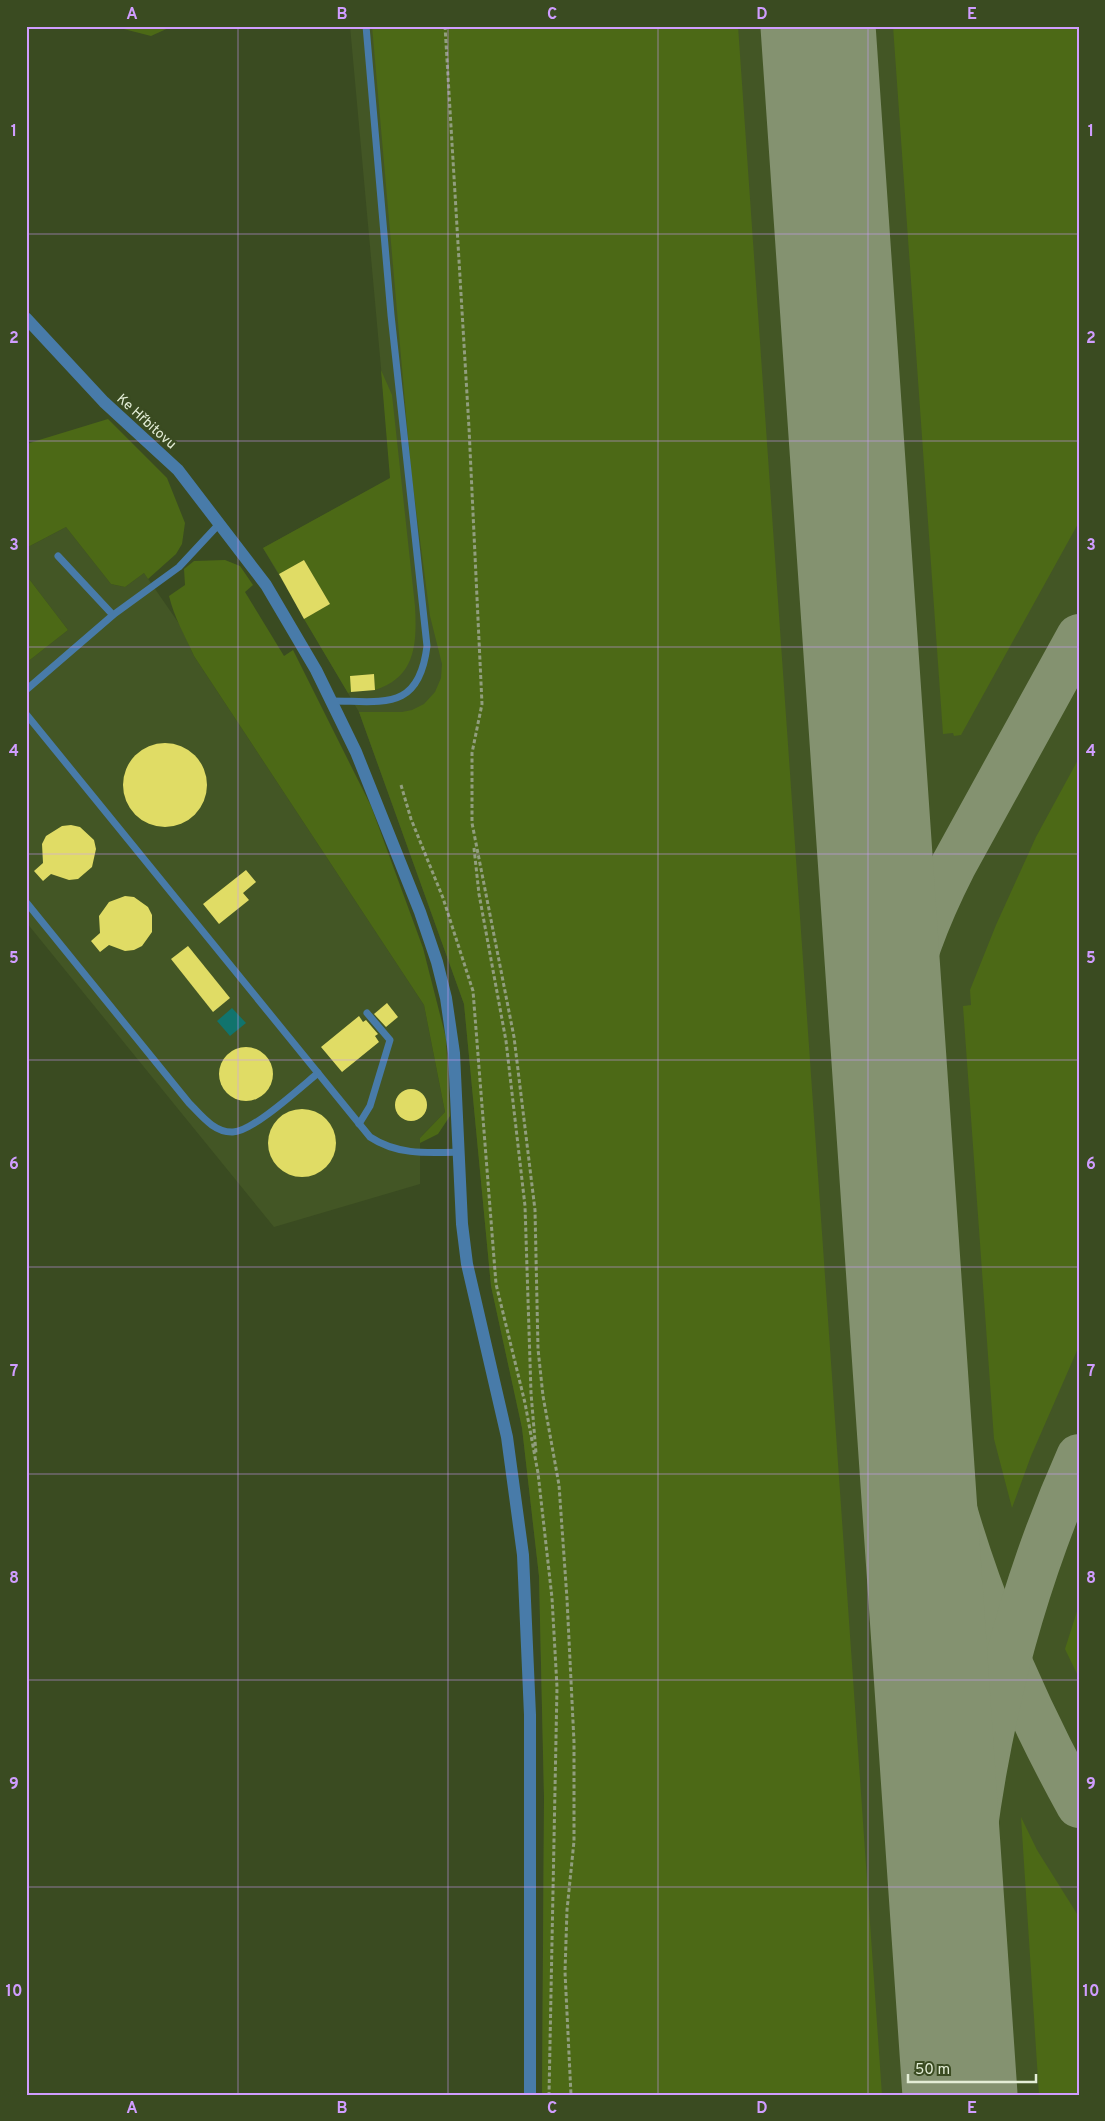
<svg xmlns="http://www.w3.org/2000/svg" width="1105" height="2121" font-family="Overpass,sans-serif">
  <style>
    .built { fill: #435625 }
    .green { fill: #4c6916 }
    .water { fill: #11746d }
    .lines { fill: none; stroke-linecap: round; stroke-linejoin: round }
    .taxiway { stroke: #849270; stroke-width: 46 }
    .runway { stroke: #849270; stroke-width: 115 }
    .building { fill: #e0dc65 }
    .path { stroke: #919e7e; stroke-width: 3; stroke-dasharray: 4 2.5; stroke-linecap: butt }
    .lane { stroke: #487ba9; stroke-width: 7 }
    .street { stroke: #487ba9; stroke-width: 12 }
    .grid { fill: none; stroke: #d09dff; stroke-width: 1; stroke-opacity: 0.55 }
    .labels { text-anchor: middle; stroke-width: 5; stroke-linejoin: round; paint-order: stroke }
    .street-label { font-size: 14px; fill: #e4eed7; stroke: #3a4b21 }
    .neatline { fill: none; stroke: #d09dff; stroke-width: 2 }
    .grid-label { font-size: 16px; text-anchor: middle; font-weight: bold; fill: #d09dff }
  </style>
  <rect width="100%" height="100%" fill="#3a4b21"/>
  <!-- built -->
  <g class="built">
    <polygon points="350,26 1079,26 1079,2095 542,2095 544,1797 539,1576 522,1428 491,1286 464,1004 359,712 263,548 391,478"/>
    <polygon points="66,527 111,584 125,587 144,573 180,625 194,656 424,1005 445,1112 420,1138 420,1184 274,1227 26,922 26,663 68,630 26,575 26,548"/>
  </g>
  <!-- green -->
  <g class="green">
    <polygon points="112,26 173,26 151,36"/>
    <polygon points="372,26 738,26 882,2095 542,2095 544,1797 539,1576 522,1428 491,1286 464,1004 359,712 402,712 412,710 424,704 435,692 441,678 442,664 430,616 411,471"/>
    <polygon points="893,26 1079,26 1079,522 961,735 954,736 953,733 943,734"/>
    <path d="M381,370L392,395L415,606C417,644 416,677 375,690L374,674L351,676V692L348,693L304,619L330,604L304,560L279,574L263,548L390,478Z"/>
    <polygon points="108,419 167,478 185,523 182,544 176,554 148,579 144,573 125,587 111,584 66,527 26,548 26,444"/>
    <path d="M225,560L240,566L253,585L245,592L284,656L293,650L371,806L423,948L446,1038L450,1116L438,1134L420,1143V1138L445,1112L424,1005L194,656C185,636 174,617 169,596L185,585L184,569L194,561Z"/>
    <polygon points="26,575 68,630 26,663"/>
    <polygon points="1079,758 1079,1346 1031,1456 1012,1508 994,1439 963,1006 971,1005 970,990 996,925 1036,837"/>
    <polygon points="1079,1605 1079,1678 1065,1649"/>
    <polygon points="1021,1817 1037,1850 1079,1917 1079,2095 1039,2095"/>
  </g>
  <!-- water -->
  <polygon class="water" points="232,1008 246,1023 230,1036 217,1021"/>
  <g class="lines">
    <!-- taxiway -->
    <g class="taxiway">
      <path d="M1079,637L953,866C929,913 909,961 900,1014C889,1082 897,1152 902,1220C919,1435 975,1616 1079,1805"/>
      <path d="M964,2095C952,1879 991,1655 1079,1457"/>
    </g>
    <!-- runway -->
    <polyline class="runway" points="818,26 960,2095"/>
  </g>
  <!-- building -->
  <g class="building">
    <polygon points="304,560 330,604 304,619 279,574"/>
    <polygon points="374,674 375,690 351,692 350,676"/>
    <circle cx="165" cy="785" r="42"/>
    <polygon points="71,825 80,827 94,840 96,849 92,867 78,879 69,880 51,874 43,881 34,871 43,863 42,844 46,836 62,826"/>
    <polygon points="246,870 256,882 243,893 249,900 219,924 203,904"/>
    <polygon points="125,896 134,897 148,907 152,915 152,932 142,946 134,950 125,951 109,945 100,952 91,941 100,933 99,916 109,902"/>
    <polygon points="188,946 230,998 213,1012 171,959"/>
    <polygon points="387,1003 398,1017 386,1027 374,1014"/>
    <polygon points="359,1016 363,1022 366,1020 378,1034 375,1036 379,1042 342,1072 321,1047"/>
    <circle cx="246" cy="1074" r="27"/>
    <circle cx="411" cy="1105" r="16"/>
    <circle cx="302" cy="1143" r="34"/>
  </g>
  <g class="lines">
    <!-- path -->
    <g class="path">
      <polyline points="445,26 469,428 482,704 472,753 472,823 514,1037 535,1210 538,1349 543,1396 559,1485 567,1599 574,1742 574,1841 567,1910 565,1972 571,2095"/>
      <polyline points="401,785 411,819 443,898 473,991 496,1284 525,1403 538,1473 552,1598 557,1687 549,2095"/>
      <polyline points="474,848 479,894 506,1041 525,1206 531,1393 536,1453"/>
    </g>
    <!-- lane -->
    <g class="lane">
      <polyline points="58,556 113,615"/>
      <polyline points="26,690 113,615 179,567 220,523"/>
      <path d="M331,701C383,701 419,712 427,646L391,315L366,26"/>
      <path d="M26,714L370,1137C397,1155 427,1153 459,1152"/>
      <path d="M26,902L189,1103C201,1115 214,1133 233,1132C252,1132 301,1087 318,1073"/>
      <polyline points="359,1124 370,1106 390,1040 367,1013"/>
    </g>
    <!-- street -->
    <polyline class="street" points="26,318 104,402 178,470 266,585 316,670 356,752 420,912 437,962 446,998 454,1053 462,1224 467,1264 507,1437 523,1555 530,1715 530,2095"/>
  </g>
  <!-- grid -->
  <path class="grid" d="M238,26V2095M448,26V2095M658,26V2095M868,26V2095M26,234H1079M26,441H1079M26,647H1079M26,854H1079M26,1060H1079M26,1267H1079M26,1474H1079M26,1680H1079M26,1887H1079"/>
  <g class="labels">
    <!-- street labels -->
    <g class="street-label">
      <text transform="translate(147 421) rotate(42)" y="5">Ke Hřbitovu</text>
    </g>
  </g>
  <!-- border -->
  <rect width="1105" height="2121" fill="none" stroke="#3a4b21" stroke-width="55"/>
  <!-- scale -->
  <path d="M908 2074v8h128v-8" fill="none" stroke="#e4eed7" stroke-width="2.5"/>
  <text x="915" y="2074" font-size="15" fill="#e4eed7" stroke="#3a4b21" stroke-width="4" paint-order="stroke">50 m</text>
  <rect x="28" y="28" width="1050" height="2066" class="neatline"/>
  <g class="grid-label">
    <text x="132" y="19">A</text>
    <text x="342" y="19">B</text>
    <text x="552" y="19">C</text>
    <text x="762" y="19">D</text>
    <text x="972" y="19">E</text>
    <text x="14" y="136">1</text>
    <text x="1091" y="136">1</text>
    <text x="14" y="343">2</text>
    <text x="1091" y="343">2</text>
    <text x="14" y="550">3</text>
    <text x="1091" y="550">3</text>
    <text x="14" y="756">4</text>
    <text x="1091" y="756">4</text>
    <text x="14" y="963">5</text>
    <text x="1091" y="963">5</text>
    <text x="14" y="1169">6</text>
    <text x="1091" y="1169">6</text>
    <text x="14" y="1376">7</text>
    <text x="1091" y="1376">7</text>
    <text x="14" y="1583">8</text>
    <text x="1091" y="1583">8</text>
    <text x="14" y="1789">9</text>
    <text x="1091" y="1789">9</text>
    <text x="14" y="1996">10</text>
    <text x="1091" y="1996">10</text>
    <text x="132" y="2113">A</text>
    <text x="342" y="2113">B</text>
    <text x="552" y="2113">C</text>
    <text x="762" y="2113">D</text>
    <text x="972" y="2113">E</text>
  </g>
</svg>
